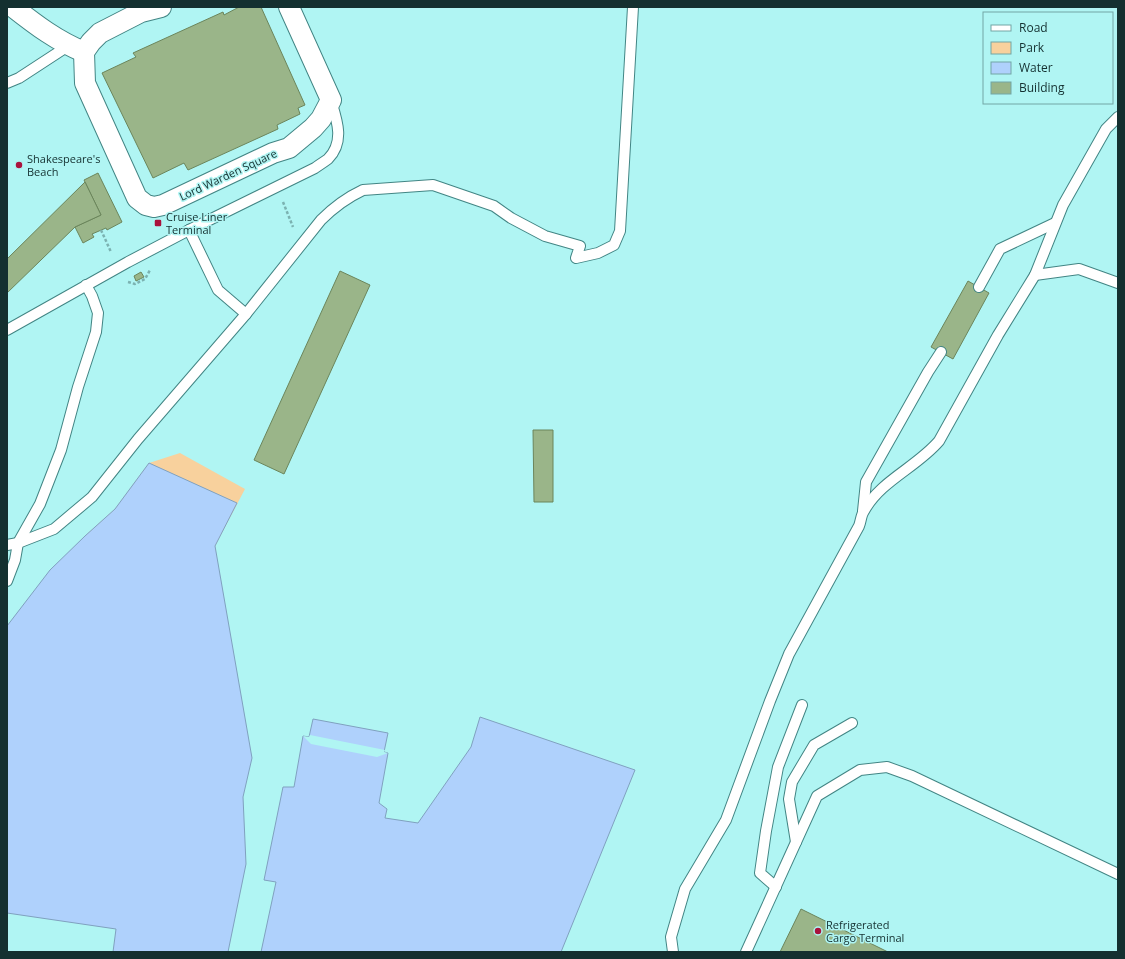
<svg xmlns="http://www.w3.org/2000/svg" width="1125" height="959" font-family="'Open Sans',sans-serif">
  <style>
    .green { fill: #f8d19d }
    .water { fill: #afd1fc; stroke: #80a1bf }
    .pier { fill: #b0f5f3 }
    .building { fill: #9ab589; stroke: #6b855b }
    .lines { fill: none; stroke-linecap: round; stroke-linejoin: round }
    .lane-casing { stroke: #428584; stroke-width: 12 }
    .street-casing { stroke: #428584; stroke-width: 22 }
    .path { stroke: #7bb2b1; stroke-width: 2.5; stroke-dasharray: 3 2; stroke-linecap: butt }
    .lane { stroke: #fff; stroke-width: 10 }
    .street { stroke: #fff; stroke-width: 20 }
    .poi-dot { fill: #a9123c; stroke: #b0f5f3; stroke-width: 1.5 }
    .labels { text-anchor: middle; stroke-width: 3; stroke-linejoin: round; paint-order: stroke }
    .poi-label { font-size: 11px; fill: #143030; stroke: #b0f5f3; text-anchor: start }
    .street-label { font-size: 11px; fill: #143030; stroke: #b0f5f3 }
  </style>
  <rect width="100%" height="100%" fill="#b0f5f3"/>
  <!-- green -->
  <polygon class="green" points="180,453 245,489 215,546 218,567 85,536 115,509 149,463"/>
  <!-- water -->
  <g class="water">
    <polygon points="149,463 237,503 215,546 252,758 243,797 246,864 228,952 113,952 116,929 7,913 7,626 50,570 85,536 115,509"/>
    <polygon points="480,717 635,770 561,952 261,952 276,882 264,880 283,787 294,787 303,736 309,737 313,719 388,733 384,752 388,753 379,803 387,809 385,818 418,823 471,747"/>
  </g>
  <!-- pier -->
  <polygon class="pier" points="310,735 385,750 384,752 388,753 377,757 311,744 303,736 309,737"/>
  <!-- building -->
  <g class="building">
    <polygon points="239,7 261,7 305,105 298,108 300,114 277,125 278,129 188,170 184,163 153,178 102,73 136,57 133,53 223,12 224,15"/>
    <polygon points="98,173 122,222 107,230 106,228 92,234 94,237 83,243 75,227 101,215 84,180"/>
    <polygon points="85,182 101,215 75,227 7,293 7,259"/>
    <polygon points="340,271 370,285 284,474 254,460"/>
    <polygon points="141,272 144,277 136,281 134,276"/>
    <polygon points="968,281 989,293 953,359 931,347"/>
    <polygon points="533,430 553,430 553,502 534,502"/>
    <polygon points="801,909 888,952 780,952"/>
  </g>
  <g class="lines">
    <defs>
      <g id="lane">
        <polyline points="7,83 19,78 68,46"/>
        <polyline points="189,230 218,290 246,314"/>
        <polyline points="1035,275 1079,269 1118,283"/>
        <polyline points="979,287 1000,249 1055,223"/>
        <path d="M7,330L128,262L189,230L315,168C319,165 324,162 328,159C345,142 337,120 331,101"/>
        <polyline points="863,511 866,482 928,372 941,352"/>
        <path d="M7,545L18,543L54,529L92,497L138,439L246,314L321,220C334,207 346,198 363,190L433,185L494,206L511,218L545,236L580,246L576,258L598,253L614,245L620,231L633,7"/>
        <polyline points="7,581 15,560 18,543 40,504 61,450 78,387 96,332 98,313 92,296 86,285"/>
        <polyline points="796,842 789,799 792,782 814,745 852,723"/>
        <polyline points="776,887 760,873 766,831 778,767 802,705"/>
        <path d="M673,952L671,937L685,889L726,820L770,701L789,654L859,526C861,521 861,515 864,511C880,481 917,467 939,441L998,335L1035,275L1063,205L1106,129L1118,117"/>
        <polyline points="746,952 817,796 860,770 887,767 912,776 1118,874"/>
      </g>
      <g id="street">
        <path d="M13,7C36,25 57,41 84,52"/>
        <polyline points="161,7 141,12 100,33 91,42 84,52 85,83 137,198 146,205 154,207 163,205 273,153 289,148 313,128 321,119 331,100 289,7"/>
      </g>
    </defs>
    <!-- lane casing -->
    <use href="#lane" class="lane-casing"/>
    <!-- street casing -->
    <use href="#street" class="street-casing"/>
    <!-- path -->
    <g class="path">
      <polyline points="283,202 293,227"/>
      <polyline points="101,230 111,252"/>
      <polyline points="128,282 135,284 145,279 150,270"/>
    </g>
    <!-- lane -->
    <use href="#lane" class="lane"/>
    <!-- street -->
    <use href="#street" class="street"/>
  </g>
  <!-- markers -->
  <g class="poi-dot">
    <circle cx="19" cy="165" r="4"/>
    <rect x="154" y="219" width="8" height="8" rx="2"/>
    <circle cx="818" cy="931" r="4"/>
  </g>
  <g class="labels">
    <!-- poi labels -->
    <g class="poi-label">
      <text x="27" y="163">Shakespeare's<tspan x="27" dy="13">Beach</tspan></text>
      <text x="166" y="221">Cruise Liner<tspan x="166" dy="13">Terminal</tspan></text>
      <text x="826" y="929">Refrigerated<tspan x="826" dy="13">Cargo Terminal</tspan></text>
    </g>
    <!-- street labels -->
    <g class="street-label">
      <text transform="translate(228 175) rotate(-25)" y="4">Lord Warden Square</text>
    </g>
  </g>
  <!-- border -->
  <rect width="1125" height="959" fill="none" stroke="#143030" stroke-width="16"/>
  <!-- legend -->
  <rect x="983" y="12" width="130" height="92" fill="#b0f5f3" stroke="#72a6a5"/>
  <rect x="991" y="25" width="20" height="6" fill="#ffffff" stroke="#72a6a5"/>
  <text x="1019" y="32" font-size="12" fill="#143030">Road</text>
  <rect x="991" y="42" width="20" height="12" fill="#f8d19d" stroke="#72a6a5"/>
  <text x="1019" y="52" font-size="12" fill="#143030">Park</text>
  <rect x="991" y="62" width="20" height="12" fill="#afd1fc" stroke="#72a6a5"/>
  <text x="1019" y="72" font-size="12" fill="#143030">Water</text>
  <rect x="991" y="82" width="20" height="12" fill="#9ab589" stroke="#72a6a5"/>
  <text x="1019" y="92" font-size="12" fill="#143030">Building</text>
</svg>
